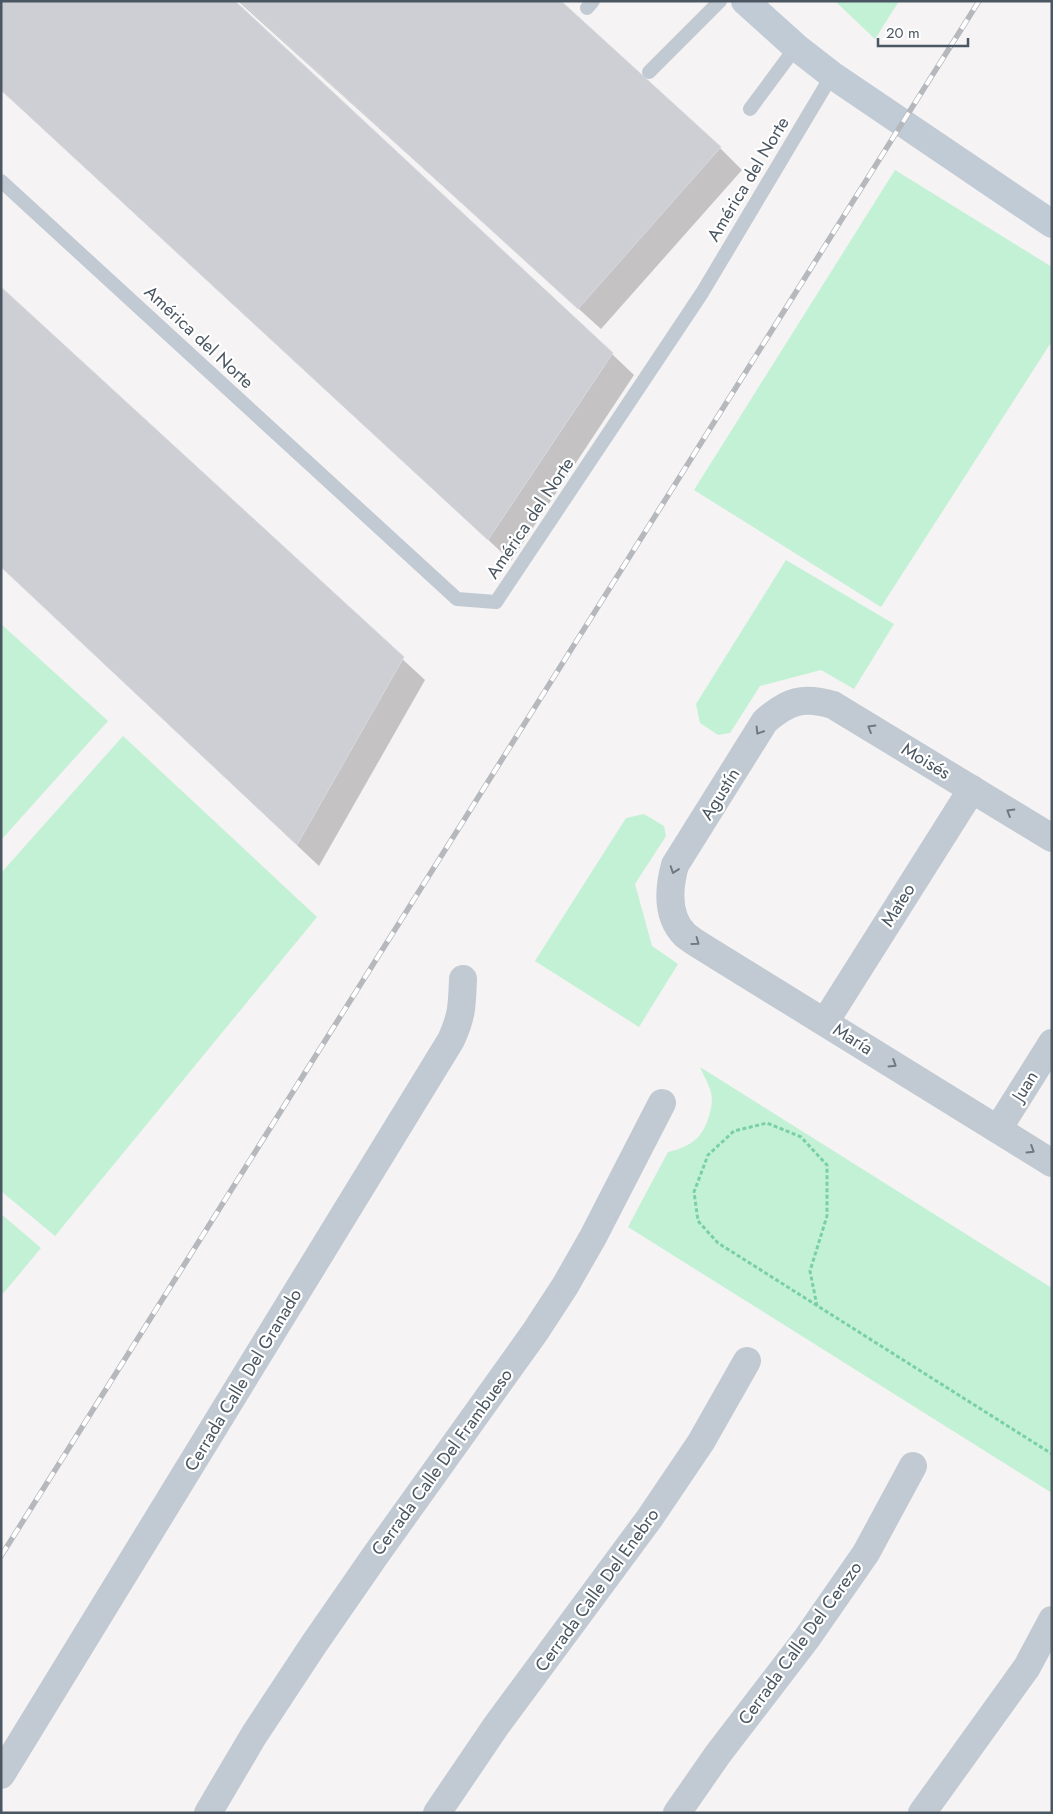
<svg xmlns="http://www.w3.org/2000/svg" width="1053" height="1814" font-family="Jost,sans-serif">
  <style>
    .green { fill: #c3f1d5 }
    .shadow { fill: #0003 }
    .building { fill: #cdcfd5; stroke: #d7d9de }
    .lines { fill: none; stroke-linecap: round; stroke-linejoin: round }
    .path { stroke: #7ad0a6; stroke-width: 3; stroke-dasharray: 4 2.5; stroke-linecap: butt }
    .lane { stroke: #c1cad2; stroke-width: 14 }
    .street { stroke: #c1cad2; stroke-width: 28 }
    .secondary { stroke: #c1cbd6; stroke-width: 28 }
    .rail-casing { stroke: #b5b8bd; stroke-width: 5.5 }
    .rail { stroke: #fff; stroke-width: 4; stroke-dasharray: 11; stroke-linecap: butt }
    .oneway { stroke: #6e7983 }
    .labels { text-anchor: middle; stroke-width: 4.5; stroke-linejoin: round; paint-order: stroke }
    .street-label { font-size: 18px; fill: #4a5661; stroke: #fff }
  </style>
  <rect width="100%" height="100%" fill="#f5f3f3"/>
  <!-- green -->
  <g class="green">
    <polygon points="835,1 899,1 875,39"/>
    <polygon points="895,170 1052,267 1052,341 881,607 694,490"/>
    <polygon points="786,560 894,624 854,689 821,670 760,686 730,733 718,735 700,723 696,704"/>
    <polygon points="1,624 108,721 1,840"/>
    <polygon points="123,736 317,917 55,1236 1,1191 1,873"/>
    <polygon points="644,814 664,826 666,836 635,884 652,946 678,964 639,1027 535,961 626,818"/>
    <path d="M700,1067L1052,1288V1493L628,1227L668,1152C690,1147 703,1138 709,1116C712,1106 713,1098 710,1089C707,1081 703,1074 700,1067Z"/>
    <polygon points="1,1214 41,1248 1,1296"/>
  </g>
  <!-- shadow -->
  <g class="shadow">
    <polygon points="238,1 559,1 720,148 742,170 601,329"/>
    <polygon points="1,90 612,354 634,375 511,561"/>
    <polygon points="1,289 425,680 319,866 1,566"/>
  </g>
  <!-- building -->
  <g class="building">
    <polygon points="1,1 235,1 613,353 488,540 1,90"/>
    <polygon points="240,1 561,1 721,147 578,309"/>
    <polygon points="1,287 404,657 297,845 1,567"/>
  </g>
  <g class="lines">
    <!-- path -->
    <polyline class="path" points="817,1306 810,1271 827,1216 827,1165 801,1137 767,1123 734,1131 708,1155 694,1192 698,1221 718,1243 1052,1454"/>
    <!-- lane -->
    <g class="lane">
      <polyline points="587,8 593,1"/>
      <polyline points="649,72 720,1"/>
      <polyline points="750,109 796,47"/>
      <polyline points="1,181 457,599 496,602 702,293 832,75"/>
    </g>
    <!-- street -->
    <g class="street">
      <path d="M1052,838L833,705C803,696 788,701 765,721L675,865C669,887 666,916 685,935C690,939 696,943 701,946L1052,1163"/>
      <polyline points="825,1022 972,789"/>
      <polyline points="998,1129 1052,1043"/>
      <path d="M1,1775L451,1040C462,1016 462,1006 463,979"/>
      <polyline points="208,1813 254,1735 314,1644 377,1553 535,1332 565,1286 593,1237 662,1103"/>
      <polyline points="437,1813 496,1726 649,1519 701,1442 747,1361"/>
      <polyline points="677,1813 718,1754 807,1638 866,1553 913,1466"/>
      <polyline points="922,1813 1027,1667 1052,1620"/>
    </g>
    <!-- secondary -->
    <polyline class="secondary" points="745,1 796,47 832,75 1052,224"/>
    <defs>
      <polyline id="rail" points="1,1556 979,1"/>
    </defs>
    <!-- rail casing -->
    <use href="#rail" class="rail-casing"/>
    <!-- rail -->
    <use href="#rail" class="rail"/>
  </g>
  <!-- one-way arrows -->
  <defs><path id="oneway-chevron" d="M-2-3.5L2.5 0L-2 3.5" fill="none" stroke-width="1.6" stroke-linecap="round" stroke-linejoin="round" transform="scale(1.25)"/></defs>
  <g class="oneway">
    <use href="#oneway-chevron" transform="translate(871 728) rotate(-149)"/>
    <use href="#oneway-chevron" transform="translate(759 731) rotate(122)"/>
    <use href="#oneway-chevron" transform="translate(1010 812) rotate(-149)"/>
    <use href="#oneway-chevron" transform="translate(674 870) rotate(109)"/>
    <use href="#oneway-chevron" transform="translate(696 942) rotate(36)"/>
    <use href="#oneway-chevron" transform="translate(893 1064) rotate(32)"/>
    <use href="#oneway-chevron" transform="translate(1031 1150) rotate(32)"/>
  </g>
  <g class="labels">
    <!-- street labels -->
    <g class="street-label">
      <text transform="translate(748 179) rotate(-59)" y="6">América del Norte</text>
      <text transform="translate(199 337) rotate(43)" y="6">América del Norte</text>
      <text transform="translate(530 518) rotate(-56)" y="6">América del Norte</text>
      <text transform="translate(926 761) rotate(31)" y="6">Moisés</text>
      <text transform="translate(720 794) rotate(-58)" y="6">Agustín</text>
      <text transform="translate(898 905) rotate(-58)" y="6">Mateo</text>
      <text transform="translate(853 1039) rotate(32)" y="6">María</text>
      <text transform="translate(1025 1086) rotate(-58)" y="6">Juan</text>
      <text transform="translate(243 1380) rotate(-59)" y="6">Cerrada Calle Del Granado</text>
      <text transform="translate(442 1462) rotate(-54)" y="6">Cerrada Calle Del Frambueso</text>
      <text transform="translate(597 1590) rotate(-54)" y="6">Cerrada Calle Del Enebro</text>
      <text transform="translate(800 1643) rotate(-54)" y="6">Cerrada Calle Del Cerezo</text>
    </g>
  </g>
  <!-- border -->
  <rect width="1053" height="1814" fill="none" stroke="#4a5661" stroke-width="5"/>
  <!-- scale -->
  <path d="M878 38v8h90v-8" fill="none" stroke="#4a5661" stroke-width="2.5"/>
  <text x="886" y="38" font-size="15" fill="#4a5661" stroke="#ffffff" stroke-width="4" paint-order="stroke">20 m</text>
</svg>
